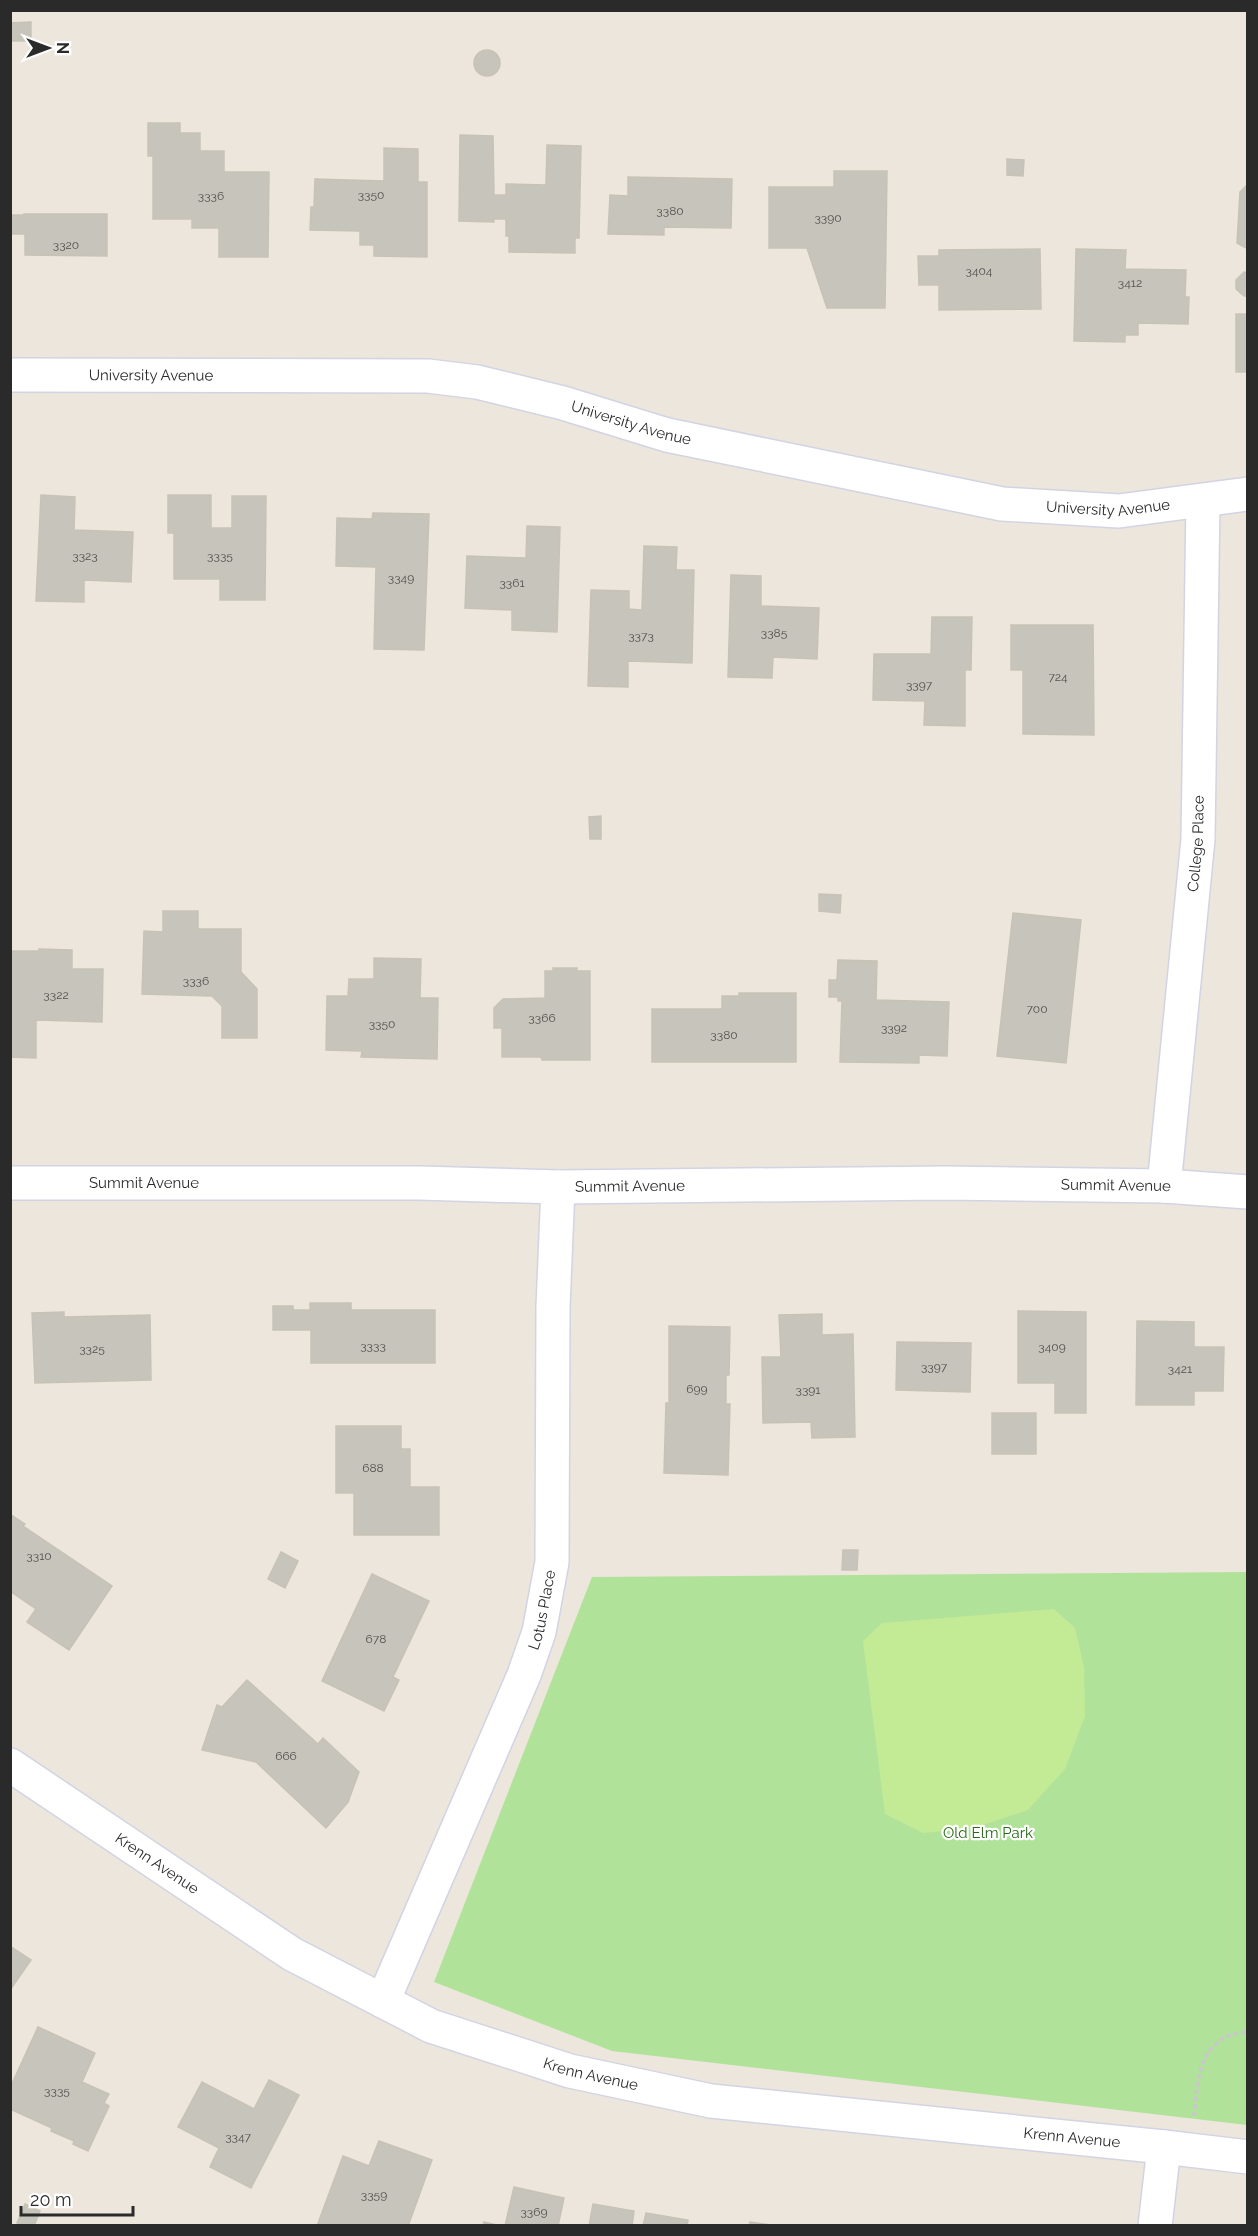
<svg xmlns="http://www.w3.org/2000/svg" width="1258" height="2236" font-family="Raleway,sans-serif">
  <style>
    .green { fill: #b0e399 }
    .pitch { fill: #c3ea95 }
    .building { fill: #c7c4bb; stroke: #c8c2b6; stroke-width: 1.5 }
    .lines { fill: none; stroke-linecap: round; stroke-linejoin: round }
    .minor-casing { stroke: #d2d4e3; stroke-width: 36 }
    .path { stroke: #c8c8c8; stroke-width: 4; stroke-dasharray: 4.5 3; stroke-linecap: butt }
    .minor { stroke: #fff; stroke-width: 33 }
    .labels { text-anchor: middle; stroke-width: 4.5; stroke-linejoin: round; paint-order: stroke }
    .number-label { font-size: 12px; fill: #51504e }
    .street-label { font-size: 15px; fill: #2a2a2a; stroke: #fff }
    .park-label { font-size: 15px; fill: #28681a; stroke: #fff }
  </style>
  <rect width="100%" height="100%" fill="#ece6dc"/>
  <!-- green -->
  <polygon class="green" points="1247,1572 1247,2125 612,2051 434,1982 592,1577"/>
  <!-- pitch -->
  <polygon class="pitch" points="1054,1609 1075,1628 1084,1667 1085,1716 1065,1769 1028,1810 971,1829 923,1833 885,1814 863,1641 882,1623"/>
  <!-- building -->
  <g class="building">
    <polygon points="31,22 31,41 10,41 10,23"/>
    <circle cx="487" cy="63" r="13"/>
    <polygon points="148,123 180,123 180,133 200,133 200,151 224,151 224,172 269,172 268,257 219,257 219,228 192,228 192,219 153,219 153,156 148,156"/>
    <polygon points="460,135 493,136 494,195 506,195 506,184 546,185 547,145 581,146 579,238 575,238 575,253 509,252 509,236 506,236 506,219 494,219 494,222 459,221"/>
    <polygon points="384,148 418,149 418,182 427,182 427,257 374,256 374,245 360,245 360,231 310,230 311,207 314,207 315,179 384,181"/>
    <polygon points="1007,159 1024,160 1023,176 1007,175"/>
    <polygon points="834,171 887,171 885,308 827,308 807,248 769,248 769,187 834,187"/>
    <polygon points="628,177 732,179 731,228 664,227 664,235 608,234 610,195 628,196"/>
    <polygon points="1247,185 1248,185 1248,249 1237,243 1240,192"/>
    <polygon points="24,214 107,214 107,256 25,255 25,234 10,234 10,215 24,215"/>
    <polygon points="1040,249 1041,309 939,310 939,285 919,285 918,256 939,256 939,250"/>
    <polygon points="1076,249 1126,250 1125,269 1186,270 1185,297 1189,297 1188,324 1138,323 1138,335 1125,335 1125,342 1074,341"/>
    <polygon points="1244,272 1248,273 1248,372 1236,372 1236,314 1247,314 1247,296 1244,296 1236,289 1236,280"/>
    <polygon points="41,495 75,497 74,530 133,532 131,582 84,580 84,602 36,601"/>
    <polygon points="168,495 211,495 211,528 232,528 232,496 266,496 265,600 220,600 220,579 174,579 174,533 168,533"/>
    <polygon points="373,513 429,514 424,650 374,649 376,567 336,566 337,518 372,519"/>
    <polygon points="527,526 560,527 557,632 512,630 512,610 465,608 467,556 526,558"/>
    <polygon points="644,546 677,547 676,570 694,570 692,663 628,661 628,687 588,686 591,590 629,591 629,609 642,610"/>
    <polygon points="731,575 761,576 761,606 819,608 817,659 773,657 772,678 728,677"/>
    <polygon points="932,617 972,617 971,670 965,670 965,726 924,725 925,701 873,700 874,654 931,654"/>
    <polygon points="1011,625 1093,625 1094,735 1023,734 1023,670 1011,670"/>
    <polygon points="601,816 601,839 590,839 589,817"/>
    <polygon points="819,894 841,895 840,913 819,911"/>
    <polygon points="163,911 198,911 198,929 241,929 241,972 257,989 257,1038 222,1038 222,1006 212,996 142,994 144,931 163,932"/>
    <polygon points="1013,913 1081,920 1066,1063 997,1056"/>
    <polygon points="39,949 72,950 72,969 103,969 102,1022 36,1020 36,1058 10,1057 10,951 39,951"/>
    <polygon points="374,958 421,959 420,998 438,998 437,1059 361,1057 362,1051 326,1050 327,996 348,996 349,979 374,979"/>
    <polygon points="838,960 877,961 876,1000 949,1002 947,1056 919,1055 919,1063 840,1062 842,1001 838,1001 838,997 829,997 829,980 837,980"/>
    <polygon points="553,968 577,968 577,971 590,971 590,1060 542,1060 541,1057 502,1057 502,1028 494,1028 494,1008 503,999 545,998 545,971 553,971"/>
    <polygon points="739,993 796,993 796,1062 652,1062 652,1009 722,1009 722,996 739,996"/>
    <polygon points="310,1303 351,1303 351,1310 435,1310 435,1363 311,1363 311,1330 273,1330 273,1306 293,1306 293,1310 310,1310"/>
    <polygon points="1018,1311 1086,1312 1086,1413 1055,1413 1055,1383 1018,1383"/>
    <polygon points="64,1312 64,1317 150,1315 151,1380 35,1383 32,1313"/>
    <polygon points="822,1314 822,1335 853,1334 855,1437 812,1438 811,1422 763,1423 762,1357 781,1357 779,1315"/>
    <polygon points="1137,1321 1194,1322 1194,1347 1224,1347 1223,1391 1194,1391 1194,1405 1136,1405"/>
    <polygon points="669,1326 730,1327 729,1375 726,1375 726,1404 730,1404 728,1475 664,1473 666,1403 669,1403"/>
    <polygon points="897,1342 971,1343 970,1392 896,1390"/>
    <rect x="992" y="1413" width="44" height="41"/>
    <polygon points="336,1426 401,1426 401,1449 410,1449 410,1487 439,1487 439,1535 354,1535 354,1493 336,1493"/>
    <polygon points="10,1514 25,1524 23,1526 112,1586 69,1650 27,1622 36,1609 10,1591"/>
    <polygon points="843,1550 858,1550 857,1570 842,1570"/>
    <polygon points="281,1552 298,1561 285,1588 268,1579"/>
    <polygon points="372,1574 429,1601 393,1677 399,1680 384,1711 322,1681"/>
    <polygon points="247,1680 318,1744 323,1738 359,1772 348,1802 326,1828 256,1762 202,1750 217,1705 222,1707"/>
    <polygon points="10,1946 31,1960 10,1990"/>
    <polygon points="38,2027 95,2053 82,2082 109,2094 104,2103 109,2106 88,2151 73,2144 74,2141 51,2131 52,2128 10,2109 10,2088"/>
    <polygon points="269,2080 299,2095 251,2188 210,2167 219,2148 178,2127 202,2082 254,2109"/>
    <polygon points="379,2141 432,2160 408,2226 359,2226 352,2223 347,2226 317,2226 343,2156 369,2166"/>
    <polygon points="514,2187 564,2198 558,2226 505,2226"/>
    <polygon points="25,2204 40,2211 34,2226 23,2226 17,2223"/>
    <polygon points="593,2204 634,2211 632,2226 589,2226"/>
    <polygon points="646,2213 688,2220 687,2226 643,2226"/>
    <polygon points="484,2222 501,2226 483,2226"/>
    <polygon points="750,2222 779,2226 749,2226"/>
  </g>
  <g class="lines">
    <defs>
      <g id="minor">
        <path id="s1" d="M10,375L428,376L477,382L563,403L667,435L1002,504L1119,511L1248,494"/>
        <path id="s2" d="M10,1183H419L558,1187L944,1183L1164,1186L1248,1192"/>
        <path id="s3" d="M1164,1186L1198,839L1203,501"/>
        <path id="s4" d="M10,1765L292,1954L431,2026L570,2071L711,2101L1164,2147L1248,2157"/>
        <path id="s5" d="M383,2001L524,1675L539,1632L552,1562L553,1307L558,1187"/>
        <polyline points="1155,2226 1164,2147"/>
      </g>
    </defs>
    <!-- minor casing -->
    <use href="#minor" class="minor-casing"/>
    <!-- path -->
    <path class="path" d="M1194,2116C1197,2089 1197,2053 1224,2038C1230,2034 1240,2033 1248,2032"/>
    <!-- minor -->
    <use href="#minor" class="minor"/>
  </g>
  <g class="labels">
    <!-- number labels -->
    <g class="number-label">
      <text x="371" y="199">3350</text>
      <text x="211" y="200">3336</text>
      <text x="670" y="215">3380</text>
      <text x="828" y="222">3390</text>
      <text x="66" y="249">3320</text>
      <text x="979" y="275">3404</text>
      <text x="1130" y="287">3412</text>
      <text x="85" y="560">3323</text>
      <text x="220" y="560">3335</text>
      <text x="401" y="582">3349</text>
      <text x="512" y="587">3361</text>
      <text x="774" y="637">3385</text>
      <text x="641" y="640">3373</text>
      <text x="1058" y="681">724</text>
      <text x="919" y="689">3397</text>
      <text x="196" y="985">3336</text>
      <text x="56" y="999">3322</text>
      <text x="1037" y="1013">700</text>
      <text x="542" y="1022">3366</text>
      <text x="382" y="1028">3350</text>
      <text x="894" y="1032">3392</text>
      <text x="724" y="1039">3380</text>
      <text x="373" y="1350">3333</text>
      <text x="1052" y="1351">3409</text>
      <text x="92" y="1353">3325</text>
      <text x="934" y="1371">3397</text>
      <text x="1180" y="1373">3421</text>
      <text x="697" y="1393">699</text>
      <text x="808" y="1394">3391</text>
      <text x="373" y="1472">688</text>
      <text x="39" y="1560">3310</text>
      <text x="376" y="1643">678</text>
      <text x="286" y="1760">666</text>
      <text x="57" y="2095">3335</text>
      <text x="238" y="2141">3347</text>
      <text x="374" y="2199">3359</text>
      <text x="534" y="2216">3369</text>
    </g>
    <!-- street labels -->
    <g class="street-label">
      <text dy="5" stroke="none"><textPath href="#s1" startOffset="141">University Avenue</textPath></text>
      <text dy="5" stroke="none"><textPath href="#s1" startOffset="627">University Avenue</textPath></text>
      <text dy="5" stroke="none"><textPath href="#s1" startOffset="1113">University Avenue</textPath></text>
      <text dy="5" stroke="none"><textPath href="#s3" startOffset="344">College Place</textPath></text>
      <text dy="5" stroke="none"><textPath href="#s2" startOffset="134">Summit Avenue</textPath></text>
      <text dy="5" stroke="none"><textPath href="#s2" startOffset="1106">Summit Avenue</textPath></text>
      <text dy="5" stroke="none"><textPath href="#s2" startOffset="620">Summit Avenue</textPath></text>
      <text dy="5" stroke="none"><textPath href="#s5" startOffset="423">Lotus Place</textPath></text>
      <text dy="5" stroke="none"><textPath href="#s4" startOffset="177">Krenn Avenue</textPath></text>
      <text dy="5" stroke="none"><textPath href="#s4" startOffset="663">Krenn Avenue</textPath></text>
      <text dy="5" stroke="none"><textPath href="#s4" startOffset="1149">Krenn Avenue</textPath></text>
    </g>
    <!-- park labels -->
    <g class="park-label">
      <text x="988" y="1838">Old Elm Park</text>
    </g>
  </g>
  <!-- border -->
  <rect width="1258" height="2236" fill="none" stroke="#2a2a2a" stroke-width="24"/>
  <!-- north arrow -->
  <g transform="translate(48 48) rotate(90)" stroke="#ffffff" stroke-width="4.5" paint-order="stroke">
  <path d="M0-4.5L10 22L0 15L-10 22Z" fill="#2a2a2a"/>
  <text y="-9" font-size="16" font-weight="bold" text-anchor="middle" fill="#2a2a2a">N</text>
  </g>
  <!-- scale -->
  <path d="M21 2206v9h112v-9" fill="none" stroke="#2a2a2a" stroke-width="3"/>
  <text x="30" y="2206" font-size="18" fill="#2a2a2a" stroke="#ffffff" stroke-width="4.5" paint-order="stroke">20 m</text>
</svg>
